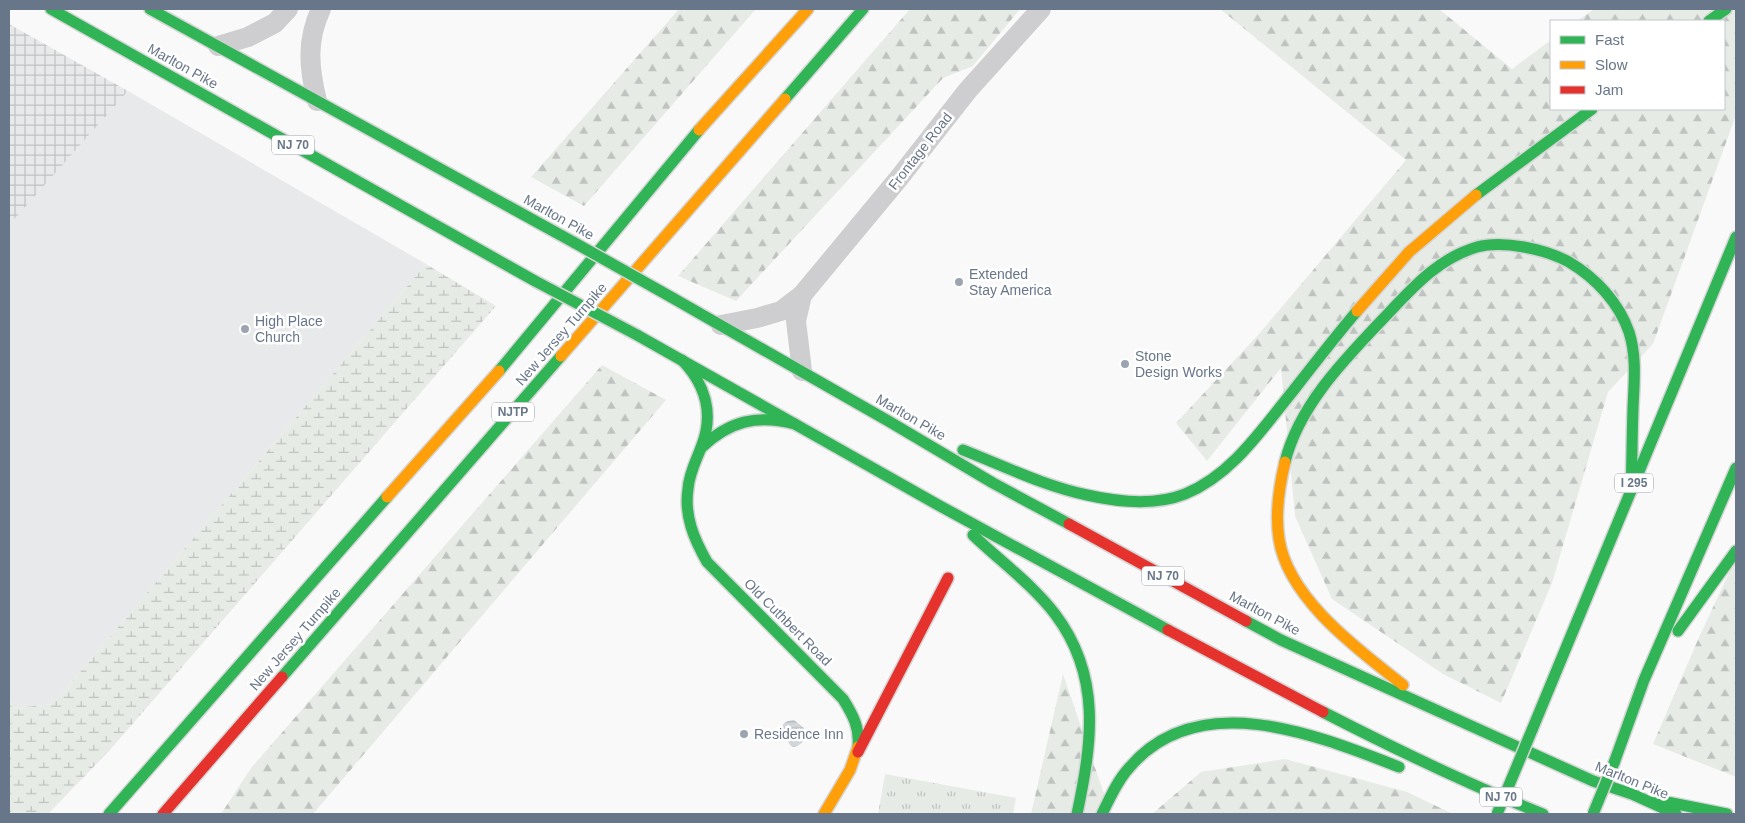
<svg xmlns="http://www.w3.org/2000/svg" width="1745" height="823" font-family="Arial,sans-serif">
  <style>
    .built { fill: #e7e9ea }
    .industrial { fill: url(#industrial-grid) }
    .forest { fill: url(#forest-firs) }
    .wetland { fill: url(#wetland-marsh) }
    .park { fill: url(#park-tufts) }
    .water { fill: url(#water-rules) }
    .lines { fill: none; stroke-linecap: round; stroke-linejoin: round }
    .fast-casing { stroke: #d5d6d7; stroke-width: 14 }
    .slow-casing { stroke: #d5d6d7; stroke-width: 14 }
    .jam-casing { stroke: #d5d6d7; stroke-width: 14 }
    .street { stroke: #ceced0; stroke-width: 20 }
    .fast { stroke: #30b455; stroke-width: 11 }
    .slow { stroke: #ff9f0a; stroke-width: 11 }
    .jam { stroke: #e5322d; stroke-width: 11 }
    .fast-bridge-casing { stroke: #d5d5d6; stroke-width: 14; stroke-linecap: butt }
    .fast-bridge { stroke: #30b455; stroke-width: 11 }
    .poi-dot { fill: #9ba4b0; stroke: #fff; stroke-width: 2 }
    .labels { text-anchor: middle; stroke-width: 5; stroke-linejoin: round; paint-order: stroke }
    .shield { fill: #fff; stroke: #959fac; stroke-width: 1 }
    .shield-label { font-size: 12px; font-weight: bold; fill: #687689 }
    .street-label { font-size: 14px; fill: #687689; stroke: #fff }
    .poi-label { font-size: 14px; fill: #687689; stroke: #fff; text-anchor: start }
  </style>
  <defs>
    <pattern id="industrial-grid" width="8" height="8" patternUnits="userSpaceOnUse" patternTransform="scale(1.25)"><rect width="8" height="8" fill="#e7e9ea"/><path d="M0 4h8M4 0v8" fill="none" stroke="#bfc1c3"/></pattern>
    <pattern id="forest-firs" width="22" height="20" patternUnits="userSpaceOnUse" patternTransform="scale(1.25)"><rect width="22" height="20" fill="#e7ebe6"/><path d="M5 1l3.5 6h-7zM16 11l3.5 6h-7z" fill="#bfc3c0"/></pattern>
    <pattern id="wetland-marsh" width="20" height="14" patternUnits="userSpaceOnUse" patternTransform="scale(1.25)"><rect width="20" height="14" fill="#e7ebe6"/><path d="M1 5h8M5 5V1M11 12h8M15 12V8" fill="none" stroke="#bfc3c0"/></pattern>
    <pattern id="park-tufts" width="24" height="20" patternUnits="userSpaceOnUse" patternTransform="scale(1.25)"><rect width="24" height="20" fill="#e7ebe6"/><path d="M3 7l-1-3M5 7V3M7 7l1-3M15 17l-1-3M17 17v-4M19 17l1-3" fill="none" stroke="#bfc3c0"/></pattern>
    <pattern id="water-rules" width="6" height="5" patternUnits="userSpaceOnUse" patternTransform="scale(1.25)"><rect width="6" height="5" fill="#d1d6db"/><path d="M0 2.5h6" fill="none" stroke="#adb2b7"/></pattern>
  </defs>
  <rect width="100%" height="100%" fill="#f9f9f9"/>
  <!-- built -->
  <polygon class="built" points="128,91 426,264 53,704 15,708 9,699 9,224"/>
  <!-- industrial -->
  <polygon class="industrial" points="9,24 128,91 9,225"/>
  <!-- forest -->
  <g class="forest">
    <polygon points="679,9 756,9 584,206 531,177"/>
    <polygon points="910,9 1020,9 973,66 943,78 736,301 678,276"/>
    <polygon points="1220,9 1439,9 1512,69 1551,40 1551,109 1724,109 1724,21 1577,21 1594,9 1736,9 1736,115 1653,344 1608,392 1552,583 1501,703 1443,674 1332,599 1295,516 1281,368 1207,461 1176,423 1259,334 1406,160"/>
    <polygon points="602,365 666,400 313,814 221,814 251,768"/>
    <polygon points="1736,558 1736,777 1653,744 1700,635"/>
    <polygon points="1063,674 1111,814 1031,814"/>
    <polygon points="1285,759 1407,792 1453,814 1152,814 1201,772"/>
  </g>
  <!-- wetland -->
  <polygon class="wetland" points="426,264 496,306 109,751 48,814 9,814 9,699 15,708 53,704"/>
  <!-- park -->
  <polygon class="park" points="885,774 1016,798 1013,814 878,814"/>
  <!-- water -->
  <path class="water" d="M794,720L804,728C808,737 804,744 794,747L791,746L788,742L791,735L790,732H787L782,729C783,721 787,721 794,720Z"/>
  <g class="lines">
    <defs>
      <g id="fast">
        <polyline points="51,9 535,281"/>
        <polyline points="150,9 575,243"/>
        <polyline points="1709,21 1726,9"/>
        <polyline points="785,99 863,9"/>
        <polyline points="1476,195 1592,109"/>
        <polyline points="671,297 890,422 993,483 1069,524"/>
        <polyline points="637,335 940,506 1168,630"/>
        <path d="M682,360C705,384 714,413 702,445C697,459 689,473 688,489C684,516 694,539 707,562L843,699C853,715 860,728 858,747"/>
        <polyline points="499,371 699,130"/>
        <path d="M701,448C729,421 757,414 795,424"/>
        <path d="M963,450C1004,466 1044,486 1087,495C1118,502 1155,506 1185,494C1232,475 1262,429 1293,391C1314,364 1335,337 1357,311"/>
        <path d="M1285,462C1299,406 1343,361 1382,320C1410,291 1436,259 1477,247C1503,240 1545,249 1569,262C1596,278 1619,303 1629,332C1637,357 1634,383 1633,408C1632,435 1632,463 1631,491"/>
        <path d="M973,535C1000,561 1032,584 1055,614C1102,676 1092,743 1077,814"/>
        <polyline points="1246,621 1281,640 1593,781 1632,794 1676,814"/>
        <polyline points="1678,631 1736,551"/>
        <polyline points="282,677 561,356"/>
        <path d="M1323,712C1395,749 1467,784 1543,814"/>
        <polyline points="1532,730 1736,237"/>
        <polyline points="1614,763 1644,680 1736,468"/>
        <polyline points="1657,800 1727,814"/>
        <polyline points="109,814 387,497"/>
        <path d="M1102,814C1110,798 1117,781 1129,768C1198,686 1317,735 1399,767"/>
      </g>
      <g id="slow">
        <polyline points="699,130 808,9"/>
        <polyline points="1357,311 1409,252 1476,195"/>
        <polyline points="561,356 785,99"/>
        <path d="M1285,462C1279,487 1275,514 1279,539C1288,599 1359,650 1403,685"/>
        <polyline points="387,497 499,371"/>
        <polyline points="824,814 850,770 858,747"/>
      </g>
      <g id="jam">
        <polyline points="1069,524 1246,621"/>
        <polyline points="1168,630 1323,712"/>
        <polyline points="858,752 948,578"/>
        <polyline points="163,814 282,677"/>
      </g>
    </defs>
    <!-- fast casing -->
    <use href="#fast" class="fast-casing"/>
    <!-- slow casing -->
    <use href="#slow" class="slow-casing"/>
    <!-- jam casing -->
    <use href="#jam" class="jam-casing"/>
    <!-- street -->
    <g class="street">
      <polyline points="218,46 248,37 275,23 288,9"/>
      <path d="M317,101C309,68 306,41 321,9"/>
      <polyline points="721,325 757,318 781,311 802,295 899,178 968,90 1041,9"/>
      <polyline points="802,371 796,321 802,295"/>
    </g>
    <!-- fast -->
    <use href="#fast" class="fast"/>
    <!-- slow -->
    <use href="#slow" class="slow"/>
    <!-- jam -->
    <use href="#jam" class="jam"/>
    <defs>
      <g id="fast-bridge">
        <polyline points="575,243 671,297"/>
        <polyline points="535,281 637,335"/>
        <polyline points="1497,814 1532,730"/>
        <polyline points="1593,814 1614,763"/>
      </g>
    </defs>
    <!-- fast-bridge casing -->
    <use href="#fast-bridge" class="fast-bridge-casing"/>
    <!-- fast-bridge -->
    <use href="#fast-bridge" class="fast-bridge"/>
  </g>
  <!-- markers -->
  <g class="poi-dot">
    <circle cx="959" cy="282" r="5"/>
    <circle cx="245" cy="329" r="5"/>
    <circle cx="1125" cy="364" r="5"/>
    <circle cx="744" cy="734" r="5"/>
  </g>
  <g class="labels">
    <!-- shield labels -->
    <g class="shield">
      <rect x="272" y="135.5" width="42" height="19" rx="4"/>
      <rect x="492" y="402.5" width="42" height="19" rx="4"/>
      <rect x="1615" y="473.5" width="38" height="19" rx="4"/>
      <rect x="1142" y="566.5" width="42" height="19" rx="4"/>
      <rect x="1480" y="787.5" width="42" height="19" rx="4"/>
    </g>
    <g class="shield-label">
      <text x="293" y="149">NJ 70</text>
      <text x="513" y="416">NJTP</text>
      <text x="1634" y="487">I 295</text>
      <text x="1163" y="580">NJ 70</text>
      <text x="1501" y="801">NJ 70</text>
    </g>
    <!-- street labels -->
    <g class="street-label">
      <text transform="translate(183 66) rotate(29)" y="5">Marlton Pike</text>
      <text transform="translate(920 151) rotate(-52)" y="5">Frontage Road</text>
      <text transform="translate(559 217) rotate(29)" y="5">Marlton Pike</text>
      <text transform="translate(561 334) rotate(-49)" y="5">New Jersey Turnpike</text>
      <text transform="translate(911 417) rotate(30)" y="5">Marlton Pike</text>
      <text transform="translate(1265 613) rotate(28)" y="5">Marlton Pike</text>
      <text transform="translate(788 622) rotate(45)" y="5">Old Cuthbert Road</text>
      <text transform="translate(295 639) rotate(-49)" y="5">New Jersey Turnpike</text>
      <text transform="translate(1632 780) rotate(22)" y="5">Marlton Pike</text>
    </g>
    <!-- poi labels -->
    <g class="poi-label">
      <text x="969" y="279">Extended<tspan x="969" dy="16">Stay America</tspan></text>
      <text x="255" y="326">High Place<tspan x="255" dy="16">Church</tspan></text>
      <text x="1135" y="361">Stone<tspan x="1135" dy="16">Design Works</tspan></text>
      <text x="754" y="739">Residence Inn</text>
    </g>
  </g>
  <!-- border -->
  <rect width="1745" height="823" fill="none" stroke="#687689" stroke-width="20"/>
  <!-- legend -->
  <rect x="1550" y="20" width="175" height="90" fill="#ffffff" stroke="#c3c8d0"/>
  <rect x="1560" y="36" width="25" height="8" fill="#30b455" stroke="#c3c8d0"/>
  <text x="1595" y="45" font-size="15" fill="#687689">Fast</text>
  <rect x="1560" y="61" width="25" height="8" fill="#ff9f0a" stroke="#c3c8d0"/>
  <text x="1595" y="70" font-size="15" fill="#687689">Slow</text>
  <rect x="1560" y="86" width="25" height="8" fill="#e5322d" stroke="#c3c8d0"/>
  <text x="1595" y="95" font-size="15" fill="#687689">Jam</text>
</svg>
